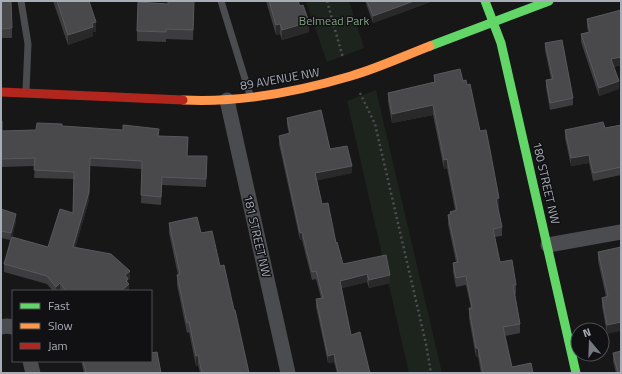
<svg xmlns="http://www.w3.org/2000/svg" width="622" height="374" font-family="'Titillium Web',sans-serif">
  <style>
    .green { fill: #1d241e }
    .lines { fill: none; stroke-linecap: round; stroke-linejoin: round }
    .path { stroke: #4d4e52; stroke-width: 2.5; stroke-dasharray: 2 3; stroke-linecap: butt }
    .lane { stroke: #4b4c50; stroke-width: 7 }
    .street { stroke: #4b4c50; stroke-width: 15 }
    .fast { stroke: #63d668; stroke-width: 9 }
    .slow { stroke: #ff974d; stroke-width: 9 }
    .jam { stroke: #b3261e; stroke-width: 9 }
    .wall { fill: #3d3d3f }
    .shaded-wall { fill: #29292a }
    .building { fill: #49494c; stroke: #58595d }
    .labels { text-anchor: middle; stroke-width: 3; stroke-linejoin: round; paint-order: stroke }
    .park-label { font-size: 12px; fill: #7fa381; stroke: #111113 }
    .street-label { font-size: 12px; fill: #a8adb8; stroke: #111113 }
  </style>
  <rect width="100%" height="100%" fill="#171717"/>
  <!-- green -->
  <g class="green">
    <polygon points="306,1 349,1 364,48 327,62"/>
    <polygon points="376,90 442,373 409,373 347,101"/>
  </g>
  <g class="lines">
    <!-- path -->
    <g class="path">
      <polyline points="327,1 343,58"/>
      <polyline points="360,93 375,124 426,344 431,373"/>
    </g>
    <!-- lane -->
    <g class="lane">
      <polyline points="21,1 28,44 26,91"/>
      <polyline points="221,1 250,95"/>
    </g>
    <!-- street -->
    <g class="street">
      <polyline points="227,100 288,373"/>
      <polyline points="548,245 621,232"/>
      <polyline points="1,327 7,326 13,327"/>
      <polyline points="30,361 33,373"/>
    </g>
    <!-- fast -->
    <g class="fast">
      <polyline points="485,1 501,43 576,373"/>
      <polyline points="430,46 549,1"/>
    </g>
    <!-- slow -->
    <path class="slow" d="M183,100C239,103 297,92 351,76C378,68 404,56 430,46"/>
    <!-- jam -->
    <polyline class="jam" points="1,92 183,100"/>
  </g>
  <!-- wall -->
  <g class="wall">
    <polygon points="1,1 12,28 12,38 1,38"/>
    <polygon points="53,1 89,1 96,32 93,32 93,36 68,45"/>
    <polygon points="266,1 298,1 309,32 282,40 280,34 276,35"/>
    <polygon points="365,1 433,1 373,23"/>
    <polygon points="168,4 194,11 193,40 166,39 166,42 137,41 137,31"/>
    <polygon points="621,10 621,65 614,67 619,89 599,96 581,42 581,34 588,32 587,27 587,19"/>
    <polygon points="545,43 573,98 573,105 550,110 546,87 546,80 551,79 545,50"/>
    <polygon points="434,75 463,81 480,131 499,208 498,208 502,227 502,236 495,237 500,262 516,285 516,294 515,294 520,324 520,333 505,336 512,367 533,373 481,373 478,357 476,357 470,324 469,318 469,308 471,308 466,285 456,287 453,272 453,263 456,262 448,224 448,215 450,214 450,212 455,210 447,168 444,169 433,115 392,123 388,102 388,93 434,82"/>
    <polygon points="287,118 330,149 352,173 317,180 322,204 336,243 343,264 390,283 369,288 367,282 341,288 351,335 370,373 337,373 334,362 328,363 316,307 316,299 321,298 316,279 312,280 302,240 300,240 279,144 279,136 289,134 287,125"/>
    <polygon points="1,121 2,131 36,130 62,126 159,136 187,156 207,164 206,187 162,185 161,205 141,203 142,169 90,166 89,200 75,248 130,279 128,280 129,291 53,291 47,284 4,272 4,264 10,240 1,238 1,209 16,221 12,237 48,247 73,213 74,179 34,178 35,166 1,167"/>
    <polygon points="621,125 621,175 593,181 589,163 571,166 565,138 565,130 605,128"/>
    <polygon points="169,223 201,233 220,266 234,310 249,373 200,373 198,365 196,366 189,332 187,333 177,285 177,275 178,275 169,233"/>
    <polygon points="621,247 607,334 602,306 602,298 606,297 598,261 598,252"/>
    <polygon points="613,353 621,373 616,373 613,361"/>
    <polygon points="81,361 151,361 161,373 84,373"/>
  </g>
  <!-- shaded-wall -->
  <g class="shaded-wall">
    <polygon points="414,1 433,1 373,23 373,16"/>
    <polygon points="96,22 96,32 93,32 93,36 68,45 68,35"/>
    <polygon points="309,22 309,32 282,40 282,30"/>
    <polygon points="280,24 280,34 276,35 276,25"/>
    <polygon points="621,57 621,65 611,67 611,59"/>
    <polygon points="619,81 619,89 599,96 599,88"/>
    <polygon points="433,105 433,115 392,123 392,114"/>
    <polygon points="589,155 589,163 571,166 571,158"/>
    <polygon points="90,158 89,200 73,255 73,247"/>
    <polygon points="447,159 447,168 444,169 444,160"/>
    <polygon points="352,166 352,173 315,181 315,173"/>
    <polygon points="499,198 499,208 496,208 496,199"/>
    <polygon points="16,214 16,221 11,241 11,233"/>
    <polygon points="302,232 302,240 300,240 300,233"/>
    <polygon points="130,271 130,279 128,280 129,291 121,291 125,275"/>
    <polygon points="367,274 367,282 340,289 340,281"/>
    <polygon points="390,275 390,283 369,288 369,280"/>
    <polygon points="60,283 60,291 56,291 56,287"/>
    <polygon points="621,322 621,331 607,334 607,325"/>
    <rect x="476" y="348" width="2" height="9"/>
    <polygon points="334,354 334,362 328,363 328,356"/>
    <polygon points="198,355 198,365 196,366 196,356"/>
  </g>
  <!-- building -->
  <g class="building">
    <polygon points="1,1 11,1 12,28 1,29"/>
    <polygon points="57,1 89,1 96,22 92,23 93,27 68,35"/>
    <polygon points="168,1 194,1 193,30 166,29 166,32 137,31 138,2 168,4"/>
    <polygon points="269,1 298,1 300,6 303,5 309,22 282,30 280,24 276,25"/>
    <polygon points="367,1 414,1 373,16"/>
    <polygon points="621,10 621,57 611,59 619,81 599,88 581,34 590,32 587,19"/>
    <polygon points="562,40 573,98 550,103 546,80 553,79 545,43"/>
    <polygon points="460,69 463,81 466,80 467,85 470,84 480,131 486,130 490,150 499,198 496,199 502,227 493,229 500,262 512,260 516,285 513,285 520,324 503,327 512,367 531,363 533,373 483,373 478,348 476,348 470,314 469,308 472,308 466,276 456,278 453,263 458,262 448,215 451,214 450,212 457,210 447,159 444,160 433,105 392,114 388,93 435,82 434,75"/>
    <polygon points="321,110 330,149 347,146 352,166 315,173 322,204 328,203 336,243 337,242 343,264 386,255 390,275 369,280 367,274 340,281 351,335 360,332 370,373 338,373 334,354 328,356 316,299 323,298 316,271 312,272 302,232 300,233 279,136 290,133 287,118"/>
    <polygon points="1,121 2,121 2,131 36,130 37,123 62,124 62,126 123,130 123,125 159,129 158,136 188,137 187,156 207,156 206,179 162,177 161,197 141,195 142,161 90,158 89,192 73,247 111,254 130,271 125,275 128,279 126,281 129,284 121,291 66,291 60,283 56,287 47,276 4,264 12,237 48,247 60,209 73,213 74,172 34,170 35,158 1,159"/>
    <polygon points="603,122 605,128 621,125 621,167 593,173 589,155 571,158 565,130"/>
    <polygon points="1,209 16,214 11,233 1,231"/>
    <polygon points="197,217 201,233 212,231 220,266 224,265 234,310 235,310 249,373 202,373 198,355 196,356 189,322 187,323 177,275 180,274 169,223"/>
    <polygon points="621,247 621,322 607,325 602,298 608,296 598,252"/>
    <polygon points="621,351 621,373 618,373 613,353"/>
    <polygon points="157,352 161,373 86,373 83,361 151,361 151,353"/>
  </g>
  <g class="labels">
    <!-- park labels -->
    <g class="park-label">
      <text x="334" y="25">Belmead Park</text>
    </g>
    <!-- street labels -->
    <g class="street-label">
      <text transform="translate(280 79) rotate(-10)" y="4">89 AVENUE NW</text>
      <text transform="translate(546 183) rotate(77)" y="4">180 STREET NW</text>
      <text transform="translate(257 236) rotate(77)" y="4">181 STREET NW</text>
    </g>
  </g>
  <!-- border -->
  <rect width="622" height="374" fill="none" stroke="#a8adb8" stroke-width="4"/>
  <!-- legend -->
  <rect x="12" y="290" width="140" height="72" fill="#111113" stroke="#4d4f55"/>
  <rect x="20" y="303" width="20" height="6" fill="#63d668" stroke="#4d4f55"/>
  <text x="48" y="310" font-size="12" fill="#a8adb8">Fast</text>
  <rect x="20" y="323" width="20" height="6" fill="#ff974d" stroke="#4d4f55"/>
  <text x="48" y="330" font-size="12" fill="#a8adb8">Slow</text>
  <rect x="20" y="343" width="20" height="6" fill="#b3261e" stroke="#4d4f55"/>
  <text x="48" y="350" font-size="12" fill="#a8adb8">Jam</text>
  <!-- north arrow -->
  <g transform="translate(590 342) rotate(341)"><circle r="19" fill="#111113" stroke="#4d4f55"/>
  <path d="M0-3L7 15L0 10L-7 15Z" fill="#757880"/>
  <text y="-6" font-size="11" font-weight="bold" text-anchor="middle" fill="#a8adb8">N</text>
  </g>
</svg>
